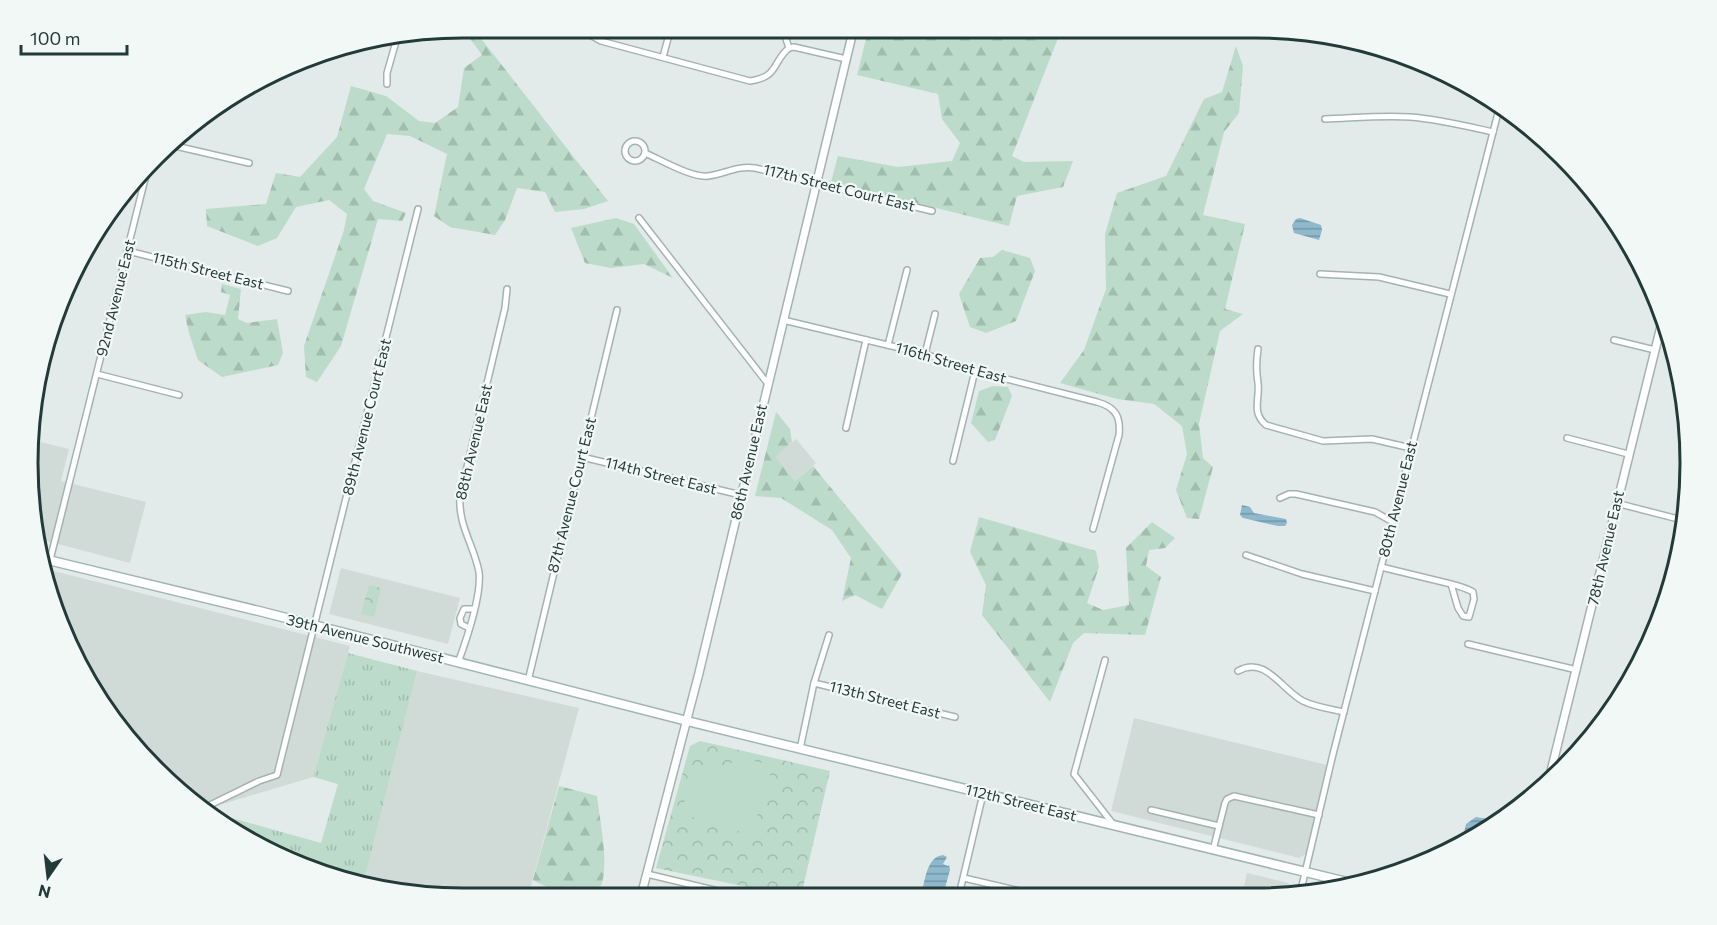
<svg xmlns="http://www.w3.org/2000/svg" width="1717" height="925" font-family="Commissioner,sans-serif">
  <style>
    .built { fill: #d0dbd8 }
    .grass { fill: url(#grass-tufts) }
    .forest { fill: url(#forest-firs) }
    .park { fill: url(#park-crowns) }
    .pitch { fill: #bcdbca }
    .water { fill: url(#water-rules) }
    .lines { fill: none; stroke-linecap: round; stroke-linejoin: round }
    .minor-casing { stroke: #a5b3b0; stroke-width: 8 }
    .tertiary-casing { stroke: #a5b3b0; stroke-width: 10 }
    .secondary-casing { stroke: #a1b6b2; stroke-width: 11 }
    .minor { stroke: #fff; stroke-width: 5 }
    .tertiary { stroke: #fff; stroke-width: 7 }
    .secondary { stroke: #fff; stroke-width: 8 }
    .labels { text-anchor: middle; stroke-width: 4.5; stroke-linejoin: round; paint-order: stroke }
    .street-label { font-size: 15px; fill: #233b38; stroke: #f2f8f6 }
    .rim { fill: none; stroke: #233b38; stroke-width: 3 }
  </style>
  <defs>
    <pattern id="grass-tufts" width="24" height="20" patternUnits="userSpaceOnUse" patternTransform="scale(1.5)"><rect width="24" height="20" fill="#bcdbca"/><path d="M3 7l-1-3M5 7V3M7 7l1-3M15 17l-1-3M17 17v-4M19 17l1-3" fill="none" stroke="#a1bdae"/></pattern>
    <pattern id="forest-firs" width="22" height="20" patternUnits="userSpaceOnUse" patternTransform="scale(1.5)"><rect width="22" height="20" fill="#bcdbca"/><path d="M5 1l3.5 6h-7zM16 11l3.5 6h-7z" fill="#a1bdae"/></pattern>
    <pattern id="park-crowns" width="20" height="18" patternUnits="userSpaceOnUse" patternTransform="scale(1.5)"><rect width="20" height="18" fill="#bcdbca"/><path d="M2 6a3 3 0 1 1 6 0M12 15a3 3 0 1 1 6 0" fill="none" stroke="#a1bdae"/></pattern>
    <pattern id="water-rules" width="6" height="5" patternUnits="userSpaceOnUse" patternTransform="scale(1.5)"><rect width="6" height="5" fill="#8eb8cc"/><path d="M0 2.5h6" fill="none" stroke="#7497a7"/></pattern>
  </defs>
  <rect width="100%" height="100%" fill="#e2ebe9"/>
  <!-- built -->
  <g class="built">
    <polygon points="796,439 816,463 795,481 774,457"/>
    <polygon points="33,440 69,449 61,481 146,502 130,563 39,539 28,491"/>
    <polygon points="341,568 460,598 448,644 329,614"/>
    <polygon points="46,569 350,646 313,777 216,806 214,814 135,750 60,629"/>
    <polygon points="417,671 579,708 528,897 434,897 363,885"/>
    <polygon points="1134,718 1327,765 1306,854 1299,858 1111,811"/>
    <polygon points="1247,873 1288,883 1294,887 1295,894 1242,895"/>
  </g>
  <!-- grass -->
  <polygon class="grass" points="348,653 417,671 363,885 349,883 245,840 214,814 214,813 321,843 338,784 313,777"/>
  <!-- forest -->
  <g class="forest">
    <polygon points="463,27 472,27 608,201 584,209 555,212 545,192 517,188 505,220 495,235 450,227 434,216 447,154 410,136 387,134 364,189 373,201 406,213 402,221 378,219 341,346 317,382 306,377 304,346 344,230 347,214 329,200 296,207 277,238 258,246 207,226 206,209 266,204 276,173 300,177 337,137 351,86 386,96 419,121 435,123 458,107 464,68 482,55 466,33 455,28"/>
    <polygon points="869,27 1062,28 1012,156 1024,162 1073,161 1063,187 1017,196 1009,226 831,182 838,156 898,167 952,161 960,143 942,119 938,94 857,75"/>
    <polygon points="1236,46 1243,66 1239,113 1224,132 1203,215 1245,224 1225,309 1243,314 1220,331 1199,424 1203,458 1213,467 1199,519 1187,518 1176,490 1187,454 1182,426 1154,404 1117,399 1060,383 1084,350 1106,289 1105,234 1117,193 1166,176 1204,99 1222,92"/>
    <polygon points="616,218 634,224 673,278 644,264 611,268 585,263 571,228"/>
    <polygon points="1002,250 1030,258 1035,271 1016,321 986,333 970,327 959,294 980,258 993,257"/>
    <polygon points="222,284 241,289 238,319 247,323 277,319 283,353 278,365 222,377 198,360 189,333 185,315 206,312 225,315 230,295 221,292"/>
    <polygon points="993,386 1008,387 1012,396 995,440 988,442 971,423 979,391"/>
    <polygon points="776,412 790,429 792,442 775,457 795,481 813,466 902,574 882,609 855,595 842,601 851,558 832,530 781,498 755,496"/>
    <polygon points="979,517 1096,551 1099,567 1087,603 1103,610 1129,605 1126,548 1152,522 1175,538 1165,548 1149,550 1146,566 1161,577 1145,635 1084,633 1073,643 1050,702 982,615 986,585 970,552"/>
    <path d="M559,786L597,796C599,817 612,874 598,891C586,905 545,887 533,880Z"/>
  </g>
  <!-- park -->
  <g class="park">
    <polygon points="369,585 381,588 374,617 361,614"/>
    <polygon points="700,741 830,771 801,896 790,896 656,868 690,746"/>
  </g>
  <!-- pitch -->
  <path class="pitch" d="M749,760L773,765L751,835L680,813C691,780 715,763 749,760Z"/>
  <!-- water -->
  <g class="water">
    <polygon points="1300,218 1321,225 1322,230 1319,240 1294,233 1292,225 1296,219"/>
    <polygon points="1242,505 1250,507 1254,513 1286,519 1287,523 1285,526 1278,526 1243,518 1240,515"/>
    <polygon points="1476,817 1501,821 1462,841 1466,824"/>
    <path d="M943,855L947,857L943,864L948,866L949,865L950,870L943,895L921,896C925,882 926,857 943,855Z"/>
  </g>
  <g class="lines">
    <defs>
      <g id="minor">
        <path d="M582,27L592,36L601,41L750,81C779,77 772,62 789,48"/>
        <polyline points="782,27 789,48"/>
        <polyline points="789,48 794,47 846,59"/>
        <polyline points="663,57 671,27"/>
        <polyline points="387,84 387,73 397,38"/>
        <path d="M1325,119C1354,118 1382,115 1410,117C1438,119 1466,126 1493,132"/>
        <circle cx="635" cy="151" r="10"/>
        <polyline points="171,145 249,163"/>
        <path d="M645,153C661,160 692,178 708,176C725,174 738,165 755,168L932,211"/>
        <polyline points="639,218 768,384"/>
        <polyline points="128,251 288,291"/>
        <polyline points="1320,274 1379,277 1450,294"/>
        <path d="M783,320L925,354L975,371L1097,402C1115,407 1121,416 1119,435L1093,529"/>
        <polyline points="1614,340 1655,350"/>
        <polyline points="888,345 907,270"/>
        <path d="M1258,349C1256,362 1256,371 1258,383C1260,400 1251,412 1266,425L1323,441L1372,439L1411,448"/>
        <polyline points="925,354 935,314"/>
        <polyline points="97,374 179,395"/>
        <polyline points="846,428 866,340"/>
        <polyline points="1567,438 1628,454"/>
        <polyline points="582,457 741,495"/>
        <polyline points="953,461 975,371"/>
        <polyline points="1280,498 1289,494 1296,494 1375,512 1393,522"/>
        <polyline points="1616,503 1686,521"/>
        <polyline points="1246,555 1302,574 1375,591"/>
        <polyline points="50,560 147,171"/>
        <path d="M1381,567L1451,584C1459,586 1466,588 1473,592L1474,599L1469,617L1463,616L1458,608L1451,584"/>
        <polyline points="469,628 461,624 460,618 464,609 473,609"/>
        <polyline points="1468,644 1577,670"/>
        <polyline points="1105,660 1074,774 1113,824"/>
        <path d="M458,663C466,641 482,595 479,572C474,545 458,526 460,496L505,308L507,289"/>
        <path d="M1238,671C1265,655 1282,690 1303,701C1315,707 1331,709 1344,712"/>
        <polyline points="528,681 617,310"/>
        <polyline points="814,683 955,717"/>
        <polyline points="800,749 814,683 829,635"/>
        <polyline points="206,807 259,781 277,775 418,209"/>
        <polyline points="1151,810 1219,826"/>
        <polyline points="1213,850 1225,803 1227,799 1234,796 1319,815"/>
        <polyline points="647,874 739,896"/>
        <polyline points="964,878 1037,895"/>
        <polyline points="1300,894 1333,754 1500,105"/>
        <polyline points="959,895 983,794"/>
      </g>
      <g id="tertiary">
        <polyline points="1549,779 1663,318"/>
        <polyline points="641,896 699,673 854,27"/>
      </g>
      <polyline id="secondary" points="44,559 259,611 687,721 1355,884"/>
    </defs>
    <!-- minor casing -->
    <use href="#minor" class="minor-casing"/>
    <!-- tertiary casing -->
    <use href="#tertiary" class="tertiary-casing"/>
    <!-- secondary casing -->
    <use href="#secondary" class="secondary-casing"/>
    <!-- minor -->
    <use href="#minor" class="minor"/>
    <!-- tertiary -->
    <use href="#tertiary" class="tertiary"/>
    <!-- secondary -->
    <use href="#secondary" class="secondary"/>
  </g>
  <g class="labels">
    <!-- street labels -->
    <g class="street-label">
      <text transform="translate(839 188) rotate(14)" y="5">117th Street Court East</text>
      <text transform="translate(208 271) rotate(14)" y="5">115th Street East</text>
      <text transform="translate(116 298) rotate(-76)" y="5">92nd Avenue East</text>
      <text transform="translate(951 363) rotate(16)" y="5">116th Street East</text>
      <text transform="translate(367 417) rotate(-76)" y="5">89th Avenue Court East</text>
      <text transform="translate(474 442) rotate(-77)" y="5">88th Avenue East</text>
      <text transform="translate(749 462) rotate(-77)" y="5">86th Avenue East</text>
      <text transform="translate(661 476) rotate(14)" y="5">114th Street East</text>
      <text transform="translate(572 495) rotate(-76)" y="5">87th Avenue Court East</text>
      <text transform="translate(1398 499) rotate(-76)" y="5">80th Avenue East</text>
      <text transform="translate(1606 548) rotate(-77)" y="5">78th Avenue East</text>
      <text transform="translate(365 639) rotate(14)" y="5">39th Avenue Southwest</text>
      <text transform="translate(885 700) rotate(14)" y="5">113th Street East</text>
      <text transform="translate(1021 803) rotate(14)" y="5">112th Street East</text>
    </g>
  </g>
  <!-- crop -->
  <path d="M0 0H1717V925H0ZM463 38H1255A425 425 0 0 1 1680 463V463A425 425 0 0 1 1255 888H463A425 425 0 0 1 38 463V463A425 425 0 0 1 463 38Z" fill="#f2f8f6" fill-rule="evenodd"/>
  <path class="rim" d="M463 38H1255A425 425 0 0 1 1680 463V463A425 425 0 0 1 1255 888H463A425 425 0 0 1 38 463V463A425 425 0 0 1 463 38Z"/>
  <!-- north arrow -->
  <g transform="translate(48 877) rotate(194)" stroke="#f2f8f6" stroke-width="4.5" paint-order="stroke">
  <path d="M0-4.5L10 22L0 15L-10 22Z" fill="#233b38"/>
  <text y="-9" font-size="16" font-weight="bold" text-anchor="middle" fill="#233b38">N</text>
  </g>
  <!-- scale -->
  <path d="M21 45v9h106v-9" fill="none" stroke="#233b38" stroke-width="3"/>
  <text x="30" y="45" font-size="18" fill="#233b38" stroke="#f2f8f6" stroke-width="4.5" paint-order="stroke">100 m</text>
</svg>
